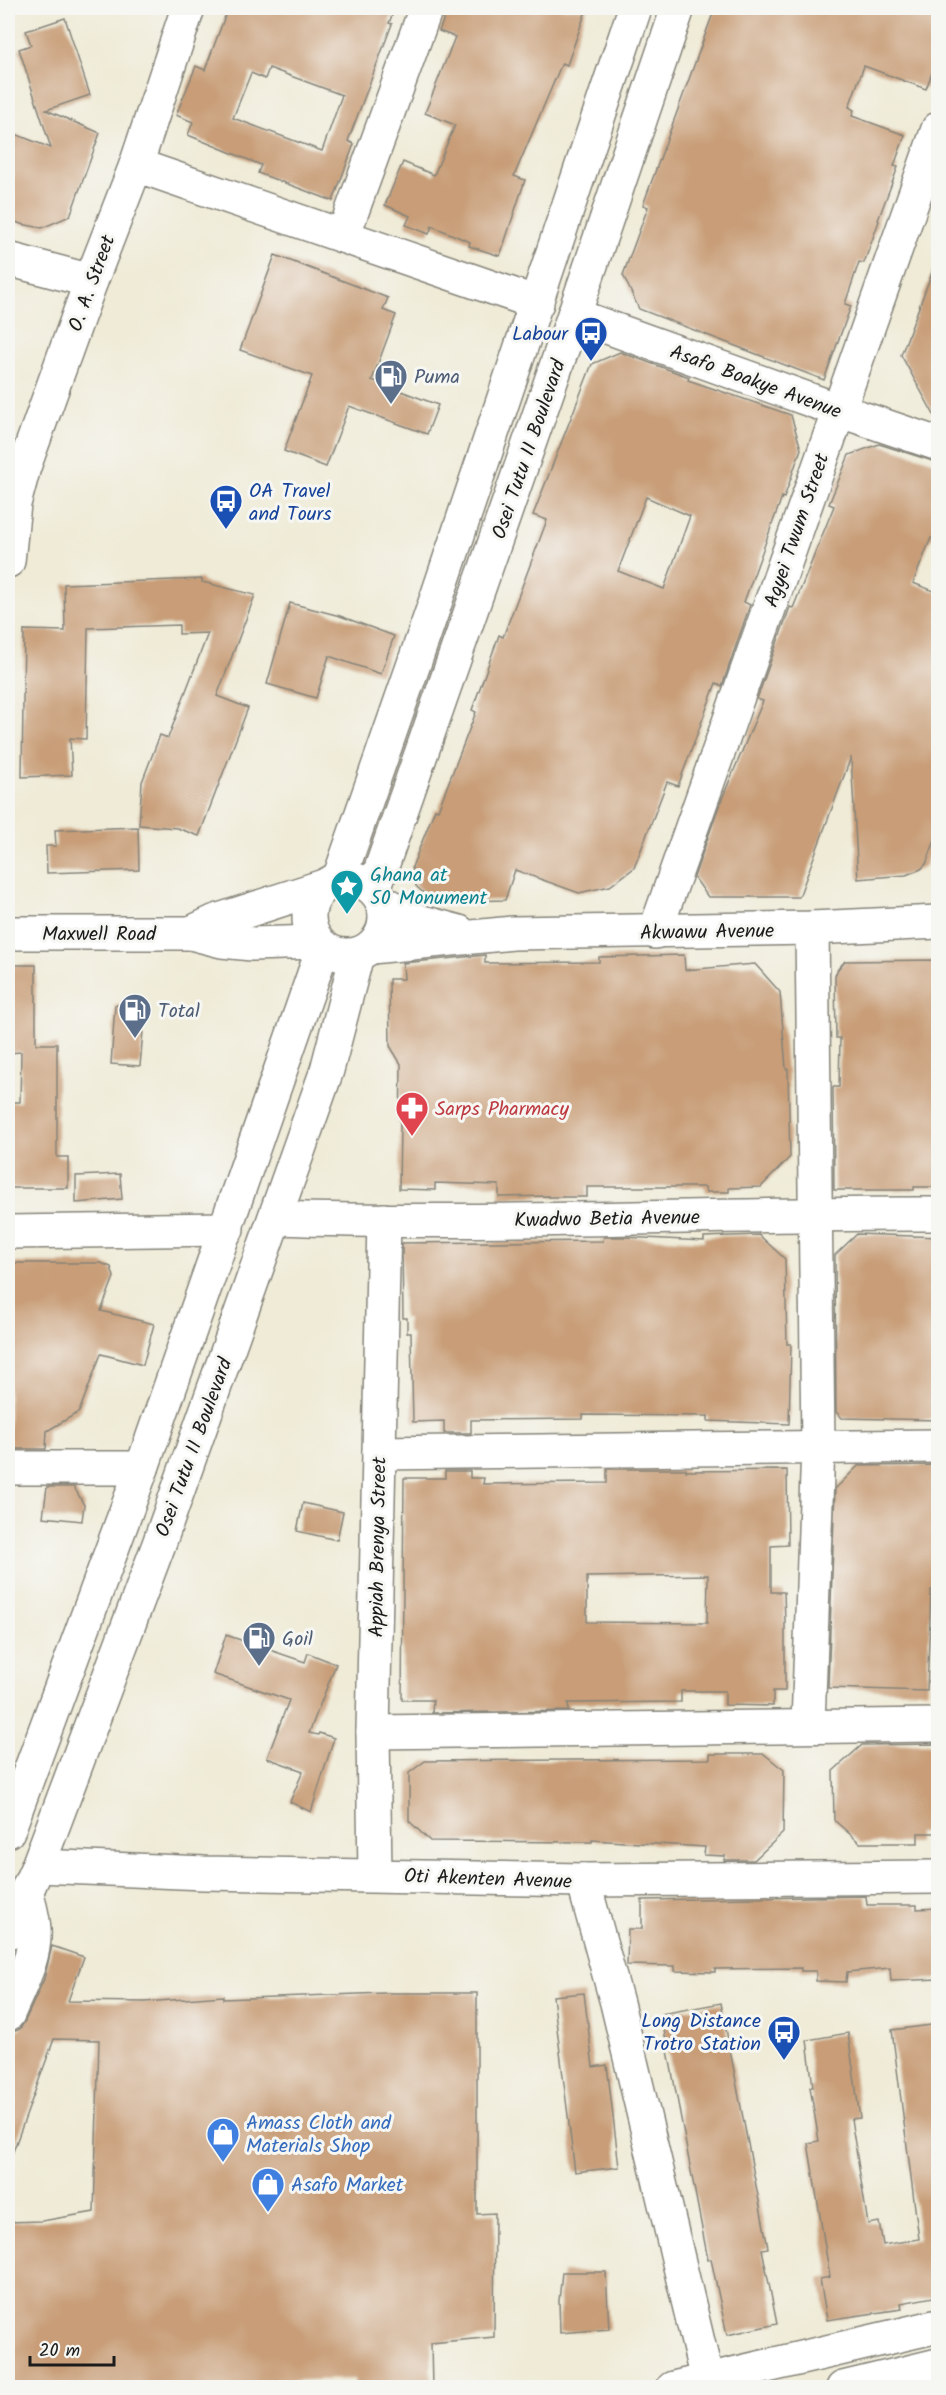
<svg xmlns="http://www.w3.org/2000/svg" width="946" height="2395" font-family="Kalam,sans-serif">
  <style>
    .building { fill: #c89d77; fill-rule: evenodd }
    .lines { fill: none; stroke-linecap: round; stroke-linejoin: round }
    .minor-casing { stroke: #86847a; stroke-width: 36 }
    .major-casing { stroke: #86847a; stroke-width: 36 }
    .minor { stroke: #fff; stroke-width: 33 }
    .major { stroke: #fff; stroke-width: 33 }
    .labels { text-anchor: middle; stroke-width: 6; stroke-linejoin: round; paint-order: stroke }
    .street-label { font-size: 20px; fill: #1c1c1c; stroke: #f6f6f2 }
    .transit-label { font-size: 20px; fill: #164399; stroke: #f6f6f2; text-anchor: end }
    .service-label { font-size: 20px; fill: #4e5e75; stroke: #f6f6f2; text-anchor: start }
    .culture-label { font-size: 20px; fill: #0d838f; stroke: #f6f6f2; text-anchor: start }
    .health-label { font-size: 20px; fill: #be3a42; stroke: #f6f6f2; text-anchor: start }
    .shop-label { font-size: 20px; fill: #366cbe; stroke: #f6f6f2; text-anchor: start }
  </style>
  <rect width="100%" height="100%" fill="#f6f6f2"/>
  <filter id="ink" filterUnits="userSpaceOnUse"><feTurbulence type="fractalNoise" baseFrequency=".0167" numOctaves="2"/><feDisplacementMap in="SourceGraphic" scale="12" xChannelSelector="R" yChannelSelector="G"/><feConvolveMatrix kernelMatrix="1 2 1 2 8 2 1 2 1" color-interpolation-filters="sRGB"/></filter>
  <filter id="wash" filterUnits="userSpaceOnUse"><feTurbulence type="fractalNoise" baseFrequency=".008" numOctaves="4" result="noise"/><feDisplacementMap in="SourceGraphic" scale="24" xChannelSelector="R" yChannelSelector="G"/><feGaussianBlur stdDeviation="1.35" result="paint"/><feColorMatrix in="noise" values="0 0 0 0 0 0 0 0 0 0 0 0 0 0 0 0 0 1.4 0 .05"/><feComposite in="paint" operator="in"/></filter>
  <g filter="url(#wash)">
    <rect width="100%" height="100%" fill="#efebd7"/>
    <g id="blocks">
      <!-- building -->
      <g class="building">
        <path d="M228,8H395L389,23L392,24L348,141L354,144L333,201L258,173L261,165L188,135L193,122L176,115L196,66L205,70ZM269,68L342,95L322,151L233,118L251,73L265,79Z"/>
        <polygon points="448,8 587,8 567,65 562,63 514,176 525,180 500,256 469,246 470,242 432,226 429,234 406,225 410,216 385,205 403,162 434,175 455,125 425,113 455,37 439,31"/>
        <polygon points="715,8 939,8 939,54 926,89 864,66 849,107 854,110 852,116 905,135 894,166 898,167 878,220 879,221 864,263 859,262 845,304 851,306 824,380 639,309 623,275 648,207 643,205"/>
        <polygon points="65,18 90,95 46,110 100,133 70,216 42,228 21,224 8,219 8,151 15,134 51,148 19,49 31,45 26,31"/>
        <polygon points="275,255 388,298 383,310 396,315 372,380 438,405 427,434 349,406 326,467 284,451 312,376 240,350"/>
        <polygon points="936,262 939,263 939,424 901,355"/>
        <path d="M620,352L689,377L688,380L791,415L801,449L784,498L782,497L744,602L750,605L722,686L716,683L678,786L667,782L634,868L610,886L579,893L515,870L505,900L433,902L416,886L412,867L435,809L438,810L476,712L472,710L499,635L503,637L547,520L533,515L592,364ZM646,497L690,516L664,589L618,571Z"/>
        <polygon points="879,444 939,463 939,541 931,538 913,583 939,593 939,830 926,864 921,869 906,875 858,879 851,757 799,897 708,897 694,877 719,806 763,701 757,699 790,607 793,608 834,506 829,504 849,455"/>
        <polygon points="202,579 202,582 255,595 217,696 248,708 199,836 177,828 139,825 142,782 160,735 168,738 208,633 179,634 179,625 88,628 86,739 70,738 72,775 22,777 24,630 65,631 64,584"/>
        <polygon points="290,603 340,616 394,636 381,674 329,656 316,698 267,684"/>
        <polygon points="138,827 139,870 47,873 46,846 56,846 55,830"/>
        <polygon points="485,955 485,963 599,962 599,957 684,955 685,970 755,964 780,992 786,1069 788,1069 790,1157 761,1187 729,1188 729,1192 706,1192 705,1187 587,1187 587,1197 549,1197 549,1196 499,1197 499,1185 435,1183 435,1190 399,1189 401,1064 390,1046 389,979 404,979 403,963"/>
        <polygon points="939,960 939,1187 914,1187 914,1190 834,1190 833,1087 839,1087 840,1038 836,1038 835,976 838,969 845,961"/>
        <polygon points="13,965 36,965 36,1044 57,1044 57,1157 68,1157 68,1188 8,1188 8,1102 20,1102 21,1052 8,1053 8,967 13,967"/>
        <polygon points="115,1005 145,1007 140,1066 111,1064"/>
        <polygon points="120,1174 122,1199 76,1203 76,1176"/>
        <polygon points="857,1234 939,1237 939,1420 842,1418 836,1412 835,1255"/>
        <polygon points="759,1235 785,1259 787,1344 791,1344 789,1424 708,1421 708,1416 583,1415 583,1419 471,1420 471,1433 444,1433 444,1421 413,1422 411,1333 407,1333 407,1318 403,1318 402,1243 603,1241 604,1237 625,1237 704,1241 704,1237"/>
        <polygon points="12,1263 101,1263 111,1267 114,1277 101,1311 154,1324 143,1365 101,1354 79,1412 47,1431 46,1449 9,1449 8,1306 12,1306"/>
        <polygon points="939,1465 939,1590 931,1590 927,1691 828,1688 835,1489 858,1466"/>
        <path d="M607,1469H686V1471L787,1470L788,1545L771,1546V1592H784L785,1621V1691H773V1706L725,1705V1691H681V1702L568,1703L569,1711L432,1713L433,1700H402L404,1478H445V1471H470V1478H484L483,1484L607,1483ZM708,1575L707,1623L587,1622V1577Z"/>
        <polygon points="47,1487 74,1487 84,1505 82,1521 43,1517"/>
        <polygon points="303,1503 343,1512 337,1540 297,1531"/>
        <polygon points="226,1635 305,1662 308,1653 336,1664 309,1733 318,1735 319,1733 334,1738 311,1812 290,1802 303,1771 267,1758 289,1700 213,1674"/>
        <polygon points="939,1744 939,1833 918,1833 918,1843 860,1843 834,1820 833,1771 862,1745"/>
        <polygon points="710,1754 764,1754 784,1770 783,1833 754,1860 724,1860 725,1856 704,1855 705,1847 592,1840 592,1842 430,1841 409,1821 409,1773 425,1761 710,1759"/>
        <polygon points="866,1896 867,1905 917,1905 917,1909 939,1908 939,1979 891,1981 890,1968 847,1972 846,1982 816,1981 816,1971 801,1971 801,1968 715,1969 715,1972 675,1971 675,1966 627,1965 628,1929 642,1929 642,1900"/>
        <polygon points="52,1946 84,1957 68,2001 145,2002 223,1996 223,1999 386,1993 477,1993 477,2214 495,2213 494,2337 431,2343 432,2388 355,2388 354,2379 276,2381 276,2386 241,2388 8,2388 8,2222 42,2221 94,2212 99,2040 54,2039 10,2160 8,2159 8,2046 13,2032 20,2029 25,2021 44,1979"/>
        <polygon points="584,1993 593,2067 607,2065 619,2167 575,2172 553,1996"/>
        <polygon points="721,2003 768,2248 762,2249 777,2324 727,2335 711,2259 708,2260 661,2014"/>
        <polygon points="939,2024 939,2296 901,2303 902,2309 827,2320 820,2279 830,2277 808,2143 819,2141 810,2087 813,2087 807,2040 848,2033 860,2118 851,2119 868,2224 879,2222 883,2245 919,2239 892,2030"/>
        <polygon points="562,2272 606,2272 609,2329 560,2333 559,2301"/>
      </g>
    </g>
  </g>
  <g filter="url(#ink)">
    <use href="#blocks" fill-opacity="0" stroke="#86847a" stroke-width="1.5"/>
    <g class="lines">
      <defs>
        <g id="minor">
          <polyline points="136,165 537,303"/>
          <polyline points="343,236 426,8"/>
          <polyline points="8,259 91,281"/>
          <polyline points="574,315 838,410 938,444"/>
          <polyline points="8,561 14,504 24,467 91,281 136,165 188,8"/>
          <polyline points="383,902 418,921 459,932"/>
          <polyline points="655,932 938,129"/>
          <polyline points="8,933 191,933 222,941 252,944 317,942"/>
          <polyline points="191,933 216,921 324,886"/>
          <polyline points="371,947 513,933 812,928 938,922"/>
          <path d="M275,1218C496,1226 717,1213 938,1214"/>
          <polyline points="8,1232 227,1229"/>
          <polyline points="379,1453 938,1446"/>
          <polyline points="8,1468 142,1468"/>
          <polyline points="808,1725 818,1447 812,928"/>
          <polyline points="373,1732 938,1725"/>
          <polyline points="38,1866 204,1873 583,1880 938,1877"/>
          <polyline points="375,1875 373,1732 384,1220"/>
          <polyline points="583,1880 617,2003 709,2388"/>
        </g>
        <g id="major">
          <circle cx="347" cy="917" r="38"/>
          <polyline points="339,879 433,609 635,8"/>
          <polyline points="374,889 574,315 678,8"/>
          <polyline points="8,1831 142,1468 323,948"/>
          <polyline points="8,1932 38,1866 159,1544 327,1070 357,955"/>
          <path d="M8,2014C19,1987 36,1959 34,1929C33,1916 29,1904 27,1892"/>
          <polyline points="673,2388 938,2326"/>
          <polyline points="843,2388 938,2365"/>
        </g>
      </defs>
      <!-- minor casing -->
      <use href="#minor" class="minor-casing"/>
      <!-- major casing -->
      <use href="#major" class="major-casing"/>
      <!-- minor -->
      <use href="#minor" class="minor"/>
      <!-- major -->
      <use href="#major" class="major"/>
    </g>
  </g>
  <!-- icons -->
  <defs>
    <symbol id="bus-pin" viewBox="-11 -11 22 30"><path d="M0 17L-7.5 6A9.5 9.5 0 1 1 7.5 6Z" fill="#1a4fb4" stroke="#f6f6f2"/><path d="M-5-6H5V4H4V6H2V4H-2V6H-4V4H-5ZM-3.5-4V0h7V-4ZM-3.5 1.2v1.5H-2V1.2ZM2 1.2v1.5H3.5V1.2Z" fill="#fff"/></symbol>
    <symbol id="fuel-pin" viewBox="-11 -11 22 30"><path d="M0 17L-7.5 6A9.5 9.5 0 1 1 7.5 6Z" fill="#5c6f8a" stroke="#f6f6f2"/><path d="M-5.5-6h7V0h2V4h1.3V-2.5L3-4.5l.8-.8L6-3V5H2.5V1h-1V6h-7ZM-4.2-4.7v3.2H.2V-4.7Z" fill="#fff"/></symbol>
    <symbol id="sight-pin" viewBox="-11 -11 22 30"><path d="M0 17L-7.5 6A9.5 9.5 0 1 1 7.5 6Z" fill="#0f9aa8" stroke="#f6f6f2"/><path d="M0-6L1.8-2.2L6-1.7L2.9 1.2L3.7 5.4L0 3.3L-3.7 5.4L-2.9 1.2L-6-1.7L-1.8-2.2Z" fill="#fff"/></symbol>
    <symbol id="pharmacy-pin" viewBox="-11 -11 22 30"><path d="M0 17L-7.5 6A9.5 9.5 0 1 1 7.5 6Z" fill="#e0444e" stroke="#f6f6f2"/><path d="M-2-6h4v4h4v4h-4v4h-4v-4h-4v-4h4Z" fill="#fff"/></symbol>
    <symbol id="shop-pin" viewBox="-11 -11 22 30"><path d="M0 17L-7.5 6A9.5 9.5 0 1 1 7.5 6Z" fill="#3f7fe0" stroke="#f6f6f2"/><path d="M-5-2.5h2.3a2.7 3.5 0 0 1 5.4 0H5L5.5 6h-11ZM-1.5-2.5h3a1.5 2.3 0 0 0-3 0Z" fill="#fff"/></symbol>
  </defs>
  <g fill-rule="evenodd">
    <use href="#bus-pin" x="572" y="314" width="38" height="52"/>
    <use href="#fuel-pin" x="372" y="357" width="38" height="52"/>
    <use href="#bus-pin" x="207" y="482" width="38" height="52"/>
    <use href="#sight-pin" x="328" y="867" width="38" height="52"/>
    <use href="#fuel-pin" x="116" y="991" width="38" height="52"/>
    <use href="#pharmacy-pin" x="393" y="1089" width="38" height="52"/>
    <use href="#fuel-pin" x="240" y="1619" width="38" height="52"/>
    <use href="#bus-pin" x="765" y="2013" width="38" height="52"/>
    <use href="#shop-pin" x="204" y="2115" width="38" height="52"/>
    <use href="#shop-pin" x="249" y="2165" width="38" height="52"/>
  </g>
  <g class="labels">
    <!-- street labels -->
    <g class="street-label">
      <text transform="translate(91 283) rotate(-70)" y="7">O. A. Street</text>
      <text transform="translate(756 381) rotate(20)" y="7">Asafo Boakye Avenue</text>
      <text transform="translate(528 449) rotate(-71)" y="7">Osei Tutu II Boulevard</text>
      <text transform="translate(796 530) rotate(-71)" y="7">Agyei Twum Street</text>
      <text transform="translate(707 931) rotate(-1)" y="7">Akwawu Avenue</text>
      <text x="99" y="940">Maxwell Road</text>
      <text transform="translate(607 1218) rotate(-1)" y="7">Kwadwo Betia Avenue</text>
      <text transform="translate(193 1447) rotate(-70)" y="7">Osei Tutu II Boulevard</text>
      <text transform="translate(377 1547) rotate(-89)" y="7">Appiah Brenya Street</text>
      <text transform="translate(488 1878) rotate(2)" y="7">Oti Akenten Avenue</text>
    </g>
    <!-- transit labels -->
    <g class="transit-label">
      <text x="568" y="340">Labour</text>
      <text x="249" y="497" text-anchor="start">OA Travel<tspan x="249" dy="23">and Tours</tspan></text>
      <text x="761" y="2027">Long Distance<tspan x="761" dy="23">Trotro Station</tspan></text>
    </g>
    <!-- service labels -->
    <g class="service-label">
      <text x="414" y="383">Puma</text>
      <text x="158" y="1017">Total</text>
      <text x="282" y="1645">Goil</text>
    </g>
    <!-- culture labels -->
    <g class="culture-label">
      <text x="370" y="881">Ghana at<tspan x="370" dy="23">50 Monument</tspan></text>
    </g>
    <!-- health labels -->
    <g class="health-label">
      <text x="435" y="1115">Sarps Pharmacy</text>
    </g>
    <!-- shop labels -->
    <g class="shop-label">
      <text x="246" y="2129">Amass Cloth and<tspan x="246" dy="23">Materials Shop</tspan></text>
      <text x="291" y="2191">Asafo Market</text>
    </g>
  </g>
  <!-- margin -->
  <rect width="946" height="2395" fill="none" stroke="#f6f6f2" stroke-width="30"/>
  <!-- scale -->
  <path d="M30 2356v9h84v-9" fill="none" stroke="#1c1c1c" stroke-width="3"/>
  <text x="39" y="2356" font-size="18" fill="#1c1c1c" stroke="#f6f6f2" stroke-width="4.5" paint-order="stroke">20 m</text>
</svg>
